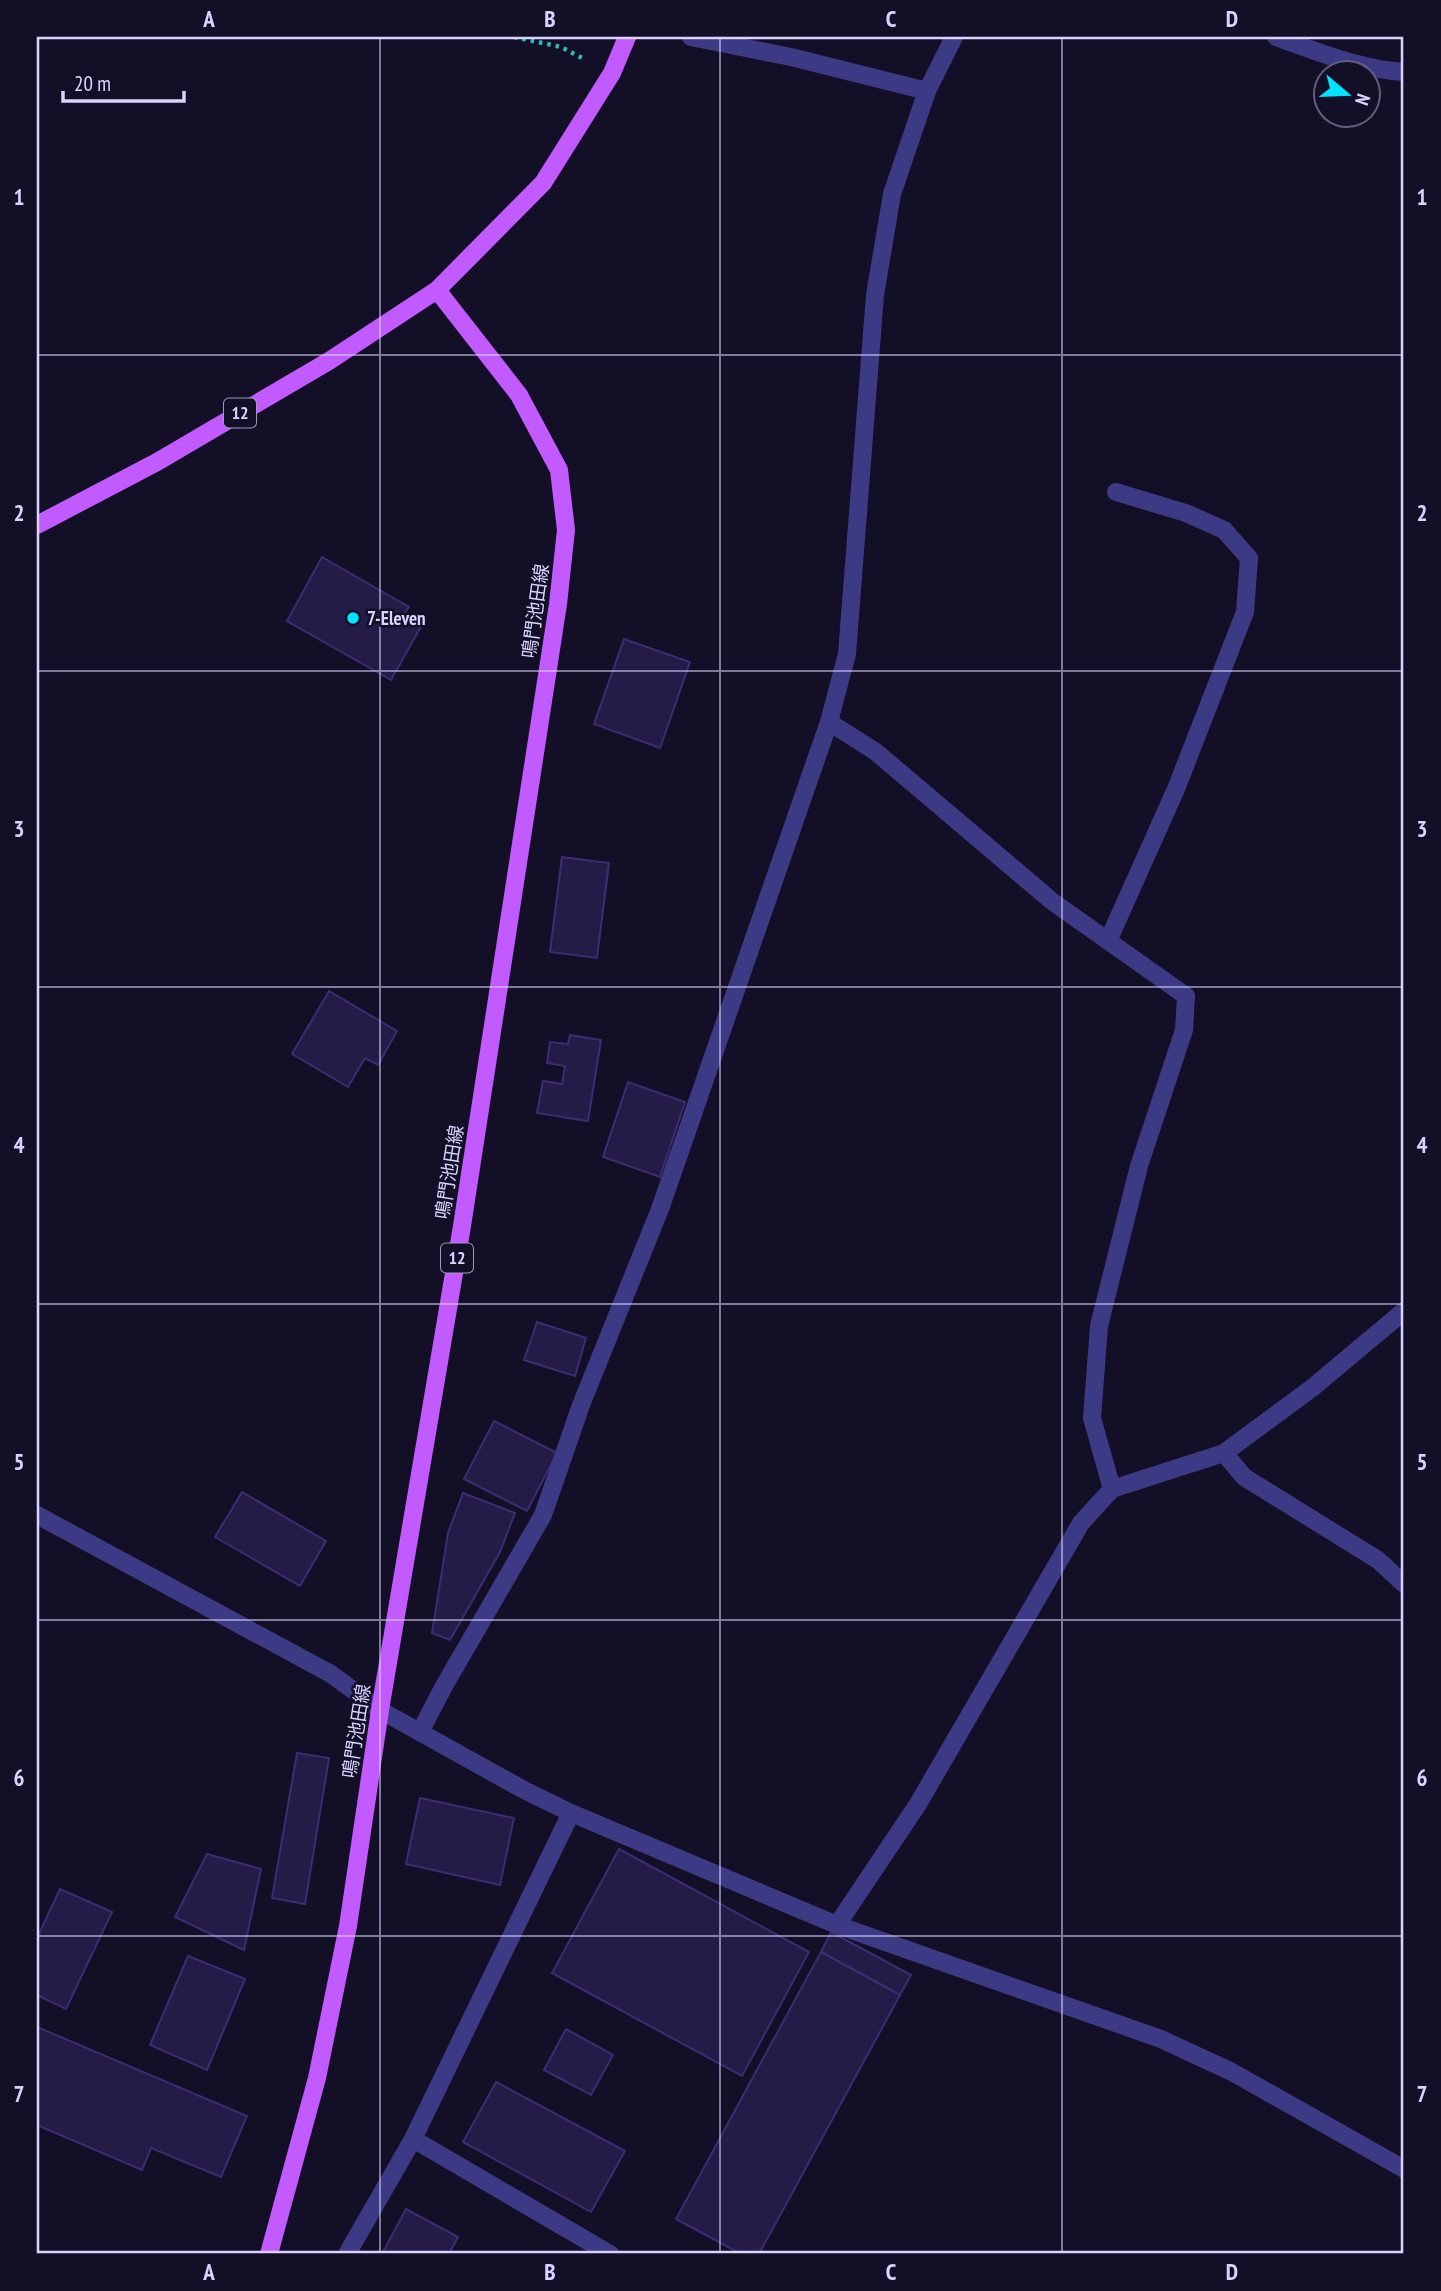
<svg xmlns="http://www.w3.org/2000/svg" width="1441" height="2291" font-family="'PT Sans Narrow','Noto Sans JP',sans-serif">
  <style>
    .building { fill: #241b47; stroke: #3b2d73; stroke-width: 2 }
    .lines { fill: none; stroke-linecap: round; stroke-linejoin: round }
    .path { stroke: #2fb8b0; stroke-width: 4.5; stroke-dasharray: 3.5 5; stroke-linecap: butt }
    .minor { stroke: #3d3a85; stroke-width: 18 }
    .primary { stroke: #c25bff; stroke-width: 18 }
    .grid { fill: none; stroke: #d9d4ff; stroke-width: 2; stroke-opacity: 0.55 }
    .poi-dot { fill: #00e5ff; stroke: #130f26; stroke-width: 2.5 }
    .labels { text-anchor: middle; stroke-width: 5; stroke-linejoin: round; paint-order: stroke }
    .shield { fill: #130f26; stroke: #9e99be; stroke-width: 2 }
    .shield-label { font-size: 18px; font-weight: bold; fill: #d9d4ff }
    .street-label { font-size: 19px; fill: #d9d4ff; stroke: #130f26 }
    .poi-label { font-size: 19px; font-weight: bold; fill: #d9d4ff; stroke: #130f26; text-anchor: start }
    .neatline { fill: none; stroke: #d9d4ff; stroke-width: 2.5 }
    .grid-label { font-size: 23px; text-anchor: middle; font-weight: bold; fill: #d9d4ff }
  </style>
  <rect width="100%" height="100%" fill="#130f26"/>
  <!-- building -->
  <g class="building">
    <polygon points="322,557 409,607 405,612 423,623 391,680 287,621"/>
    <polygon points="624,639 690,662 660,748 594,724"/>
    <polygon points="562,857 609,863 597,958 550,952"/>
    <polygon points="329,991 397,1031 378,1065 365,1058 348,1087 292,1054"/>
    <polygon points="570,1035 601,1040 588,1121 537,1113 543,1081 562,1084 565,1066 547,1063 550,1042 568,1044"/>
    <polygon points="628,1082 685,1102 660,1177 603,1157"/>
    <polygon points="537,1322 586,1338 575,1376 524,1360"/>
    <polygon points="494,1421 557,1453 527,1511 464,1479"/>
    <polygon points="242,1492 326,1541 300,1586 215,1537"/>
    <polygon points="463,1493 515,1513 500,1552 450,1640 432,1633 448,1533"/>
    <polygon points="297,1753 329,1758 305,1904 272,1898"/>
    <polygon points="420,1798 514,1818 500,1885 406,1864"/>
    <polygon points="619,1849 809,1952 742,2076 552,1973"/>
    <polygon points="207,1854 261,1869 244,1950 175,1917"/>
    <polygon points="60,1889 112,1912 66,2009 37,1995 37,1938"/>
    <polygon points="831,1932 911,1975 900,1995 821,1952"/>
    <polygon points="821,1952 900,1995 759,2254 741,2254 676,2219"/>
    <polygon points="188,1956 245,1979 207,2070 150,2045"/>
    <polygon points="37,2027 247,2116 221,2177 151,2148 142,2170 37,2125"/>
    <polygon points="566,2029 613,2055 591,2095 544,2070"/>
    <polygon points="496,2082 625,2151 591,2212 463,2142"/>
    <polygon points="406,2209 458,2237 449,2254 382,2254"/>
  </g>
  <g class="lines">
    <!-- path -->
    <polyline class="path" points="514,37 561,47 586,60"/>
    <!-- minor -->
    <g class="minor">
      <polyline points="691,37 791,57 927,91"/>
      <path d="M1276,37C1318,52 1359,69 1404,72"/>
      <polyline points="829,722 876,752 1053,902 1186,996 1184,1030 1139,1166 1099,1326 1092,1418 1112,1489"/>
      <polyline points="1108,941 1176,789 1245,612 1249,558 1224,530 1186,513 1116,492"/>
      <polyline points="1224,1453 1244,1477 1378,1560 1404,1584"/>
      <polyline points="37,1515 331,1674 380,1710 524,1790 571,1813 837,1925 1161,2039 1232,2072 1404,2169"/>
      <polyline points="420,1732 444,1686 543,1515 581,1405 660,1209 829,722 847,654 875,295 892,194 927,91 954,37"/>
      <polyline points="837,1925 918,1804 1081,1523 1112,1489 1224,1453 1312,1388 1404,1311"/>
      <polyline points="413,2139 610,2254"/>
      <polyline points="347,2254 413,2139 571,1813"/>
    </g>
    <!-- primary -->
    <g class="primary">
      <polyline points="37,525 157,462 329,361 437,290 543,183 612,73 627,37"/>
      <polyline points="269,2254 317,2078 348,1926 380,1710 462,1226 558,604 566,530 559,470 519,395 437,290"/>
    </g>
  </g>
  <!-- grid -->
  <path class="grid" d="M380,37V2254M720,37V2254M1062,37V2254M37,355H1404M37,671H1404M37,987H1404M37,1304H1404M37,1620H1404M37,1936H1404"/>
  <!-- markers -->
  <circle class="poi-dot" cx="353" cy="618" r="7"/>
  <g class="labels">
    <!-- shield labels -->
    <g class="shield">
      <rect x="224" y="398.5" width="32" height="29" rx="5"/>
      <rect x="441" y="1243.5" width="32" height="29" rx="5"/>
    </g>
    <g class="shield-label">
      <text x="240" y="419">12</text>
      <text x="457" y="1264">12</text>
    </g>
    <!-- street labels -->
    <g class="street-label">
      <text transform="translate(535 611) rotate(-82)" y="7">鳴門池田線</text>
      <text transform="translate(449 1172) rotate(-81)" y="7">鳴門池田線</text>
      <text transform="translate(356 1731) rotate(-81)" y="7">鳴門池田線</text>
    </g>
    <!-- poi labels -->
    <g class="poi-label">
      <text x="367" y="625">7-Eleven</text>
    </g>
  </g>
  <!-- border -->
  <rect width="1441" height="2291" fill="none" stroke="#130f26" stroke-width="77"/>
  <!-- north arrow -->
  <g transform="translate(1347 94) rotate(109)"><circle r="33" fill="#130f26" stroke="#625e7d" stroke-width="2"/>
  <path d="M0-5L12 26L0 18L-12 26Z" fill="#00e5ff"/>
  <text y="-10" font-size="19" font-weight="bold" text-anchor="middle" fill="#d9d4ff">N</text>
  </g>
  <!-- scale -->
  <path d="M63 91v10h121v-10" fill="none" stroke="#d9d4ff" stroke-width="3.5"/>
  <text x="74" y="91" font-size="21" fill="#d9d4ff" stroke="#130f26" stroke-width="5" paint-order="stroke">20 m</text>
  <rect x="38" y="38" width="1364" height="2214" class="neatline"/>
  <g class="grid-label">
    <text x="209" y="27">A</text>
    <text x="550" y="27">B</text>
    <text x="891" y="27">C</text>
    <text x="1232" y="27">D</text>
    <text x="19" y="205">1</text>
    <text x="1422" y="205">1</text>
    <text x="19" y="521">2</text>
    <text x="1422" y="521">2</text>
    <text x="19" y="837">3</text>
    <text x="1422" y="837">3</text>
    <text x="19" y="1153">4</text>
    <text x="1422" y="1153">4</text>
    <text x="19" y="1470">5</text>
    <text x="1422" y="1470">5</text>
    <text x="19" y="1786">6</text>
    <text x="1422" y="1786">6</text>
    <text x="19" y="2102">7</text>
    <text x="1422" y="2102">7</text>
    <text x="209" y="2280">A</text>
    <text x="550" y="2280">B</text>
    <text x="891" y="2280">C</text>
    <text x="1232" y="2280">D</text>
  </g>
</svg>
